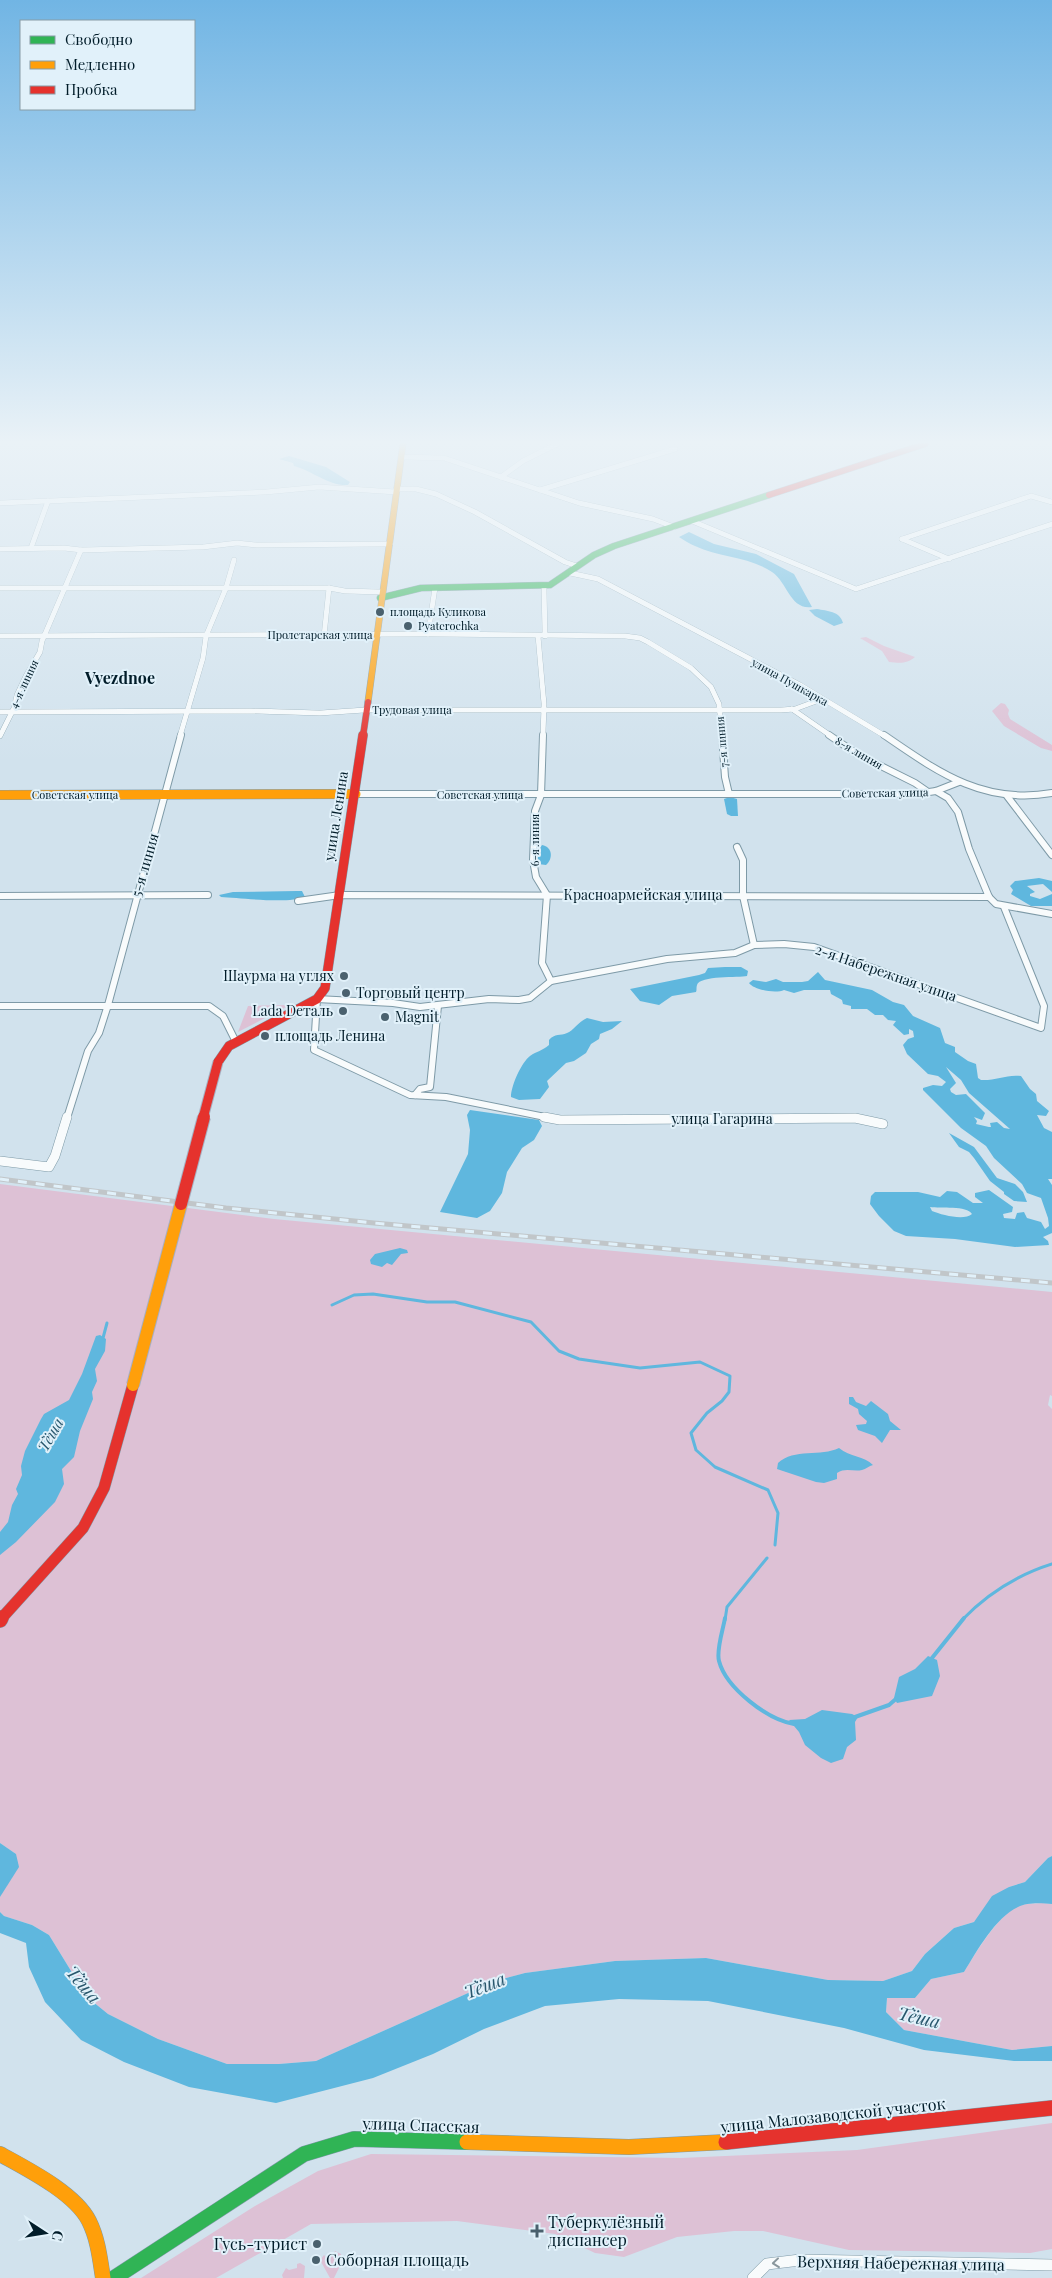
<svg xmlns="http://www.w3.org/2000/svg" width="1052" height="2278" font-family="'Playfair Display',serif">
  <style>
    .green { fill: #ddc1d5 }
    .water { fill: #5fb7de; fill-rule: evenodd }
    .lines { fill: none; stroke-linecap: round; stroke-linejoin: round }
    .stream-far1 { stroke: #5fb7de; stroke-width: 3 }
    .stream { stroke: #5fb7de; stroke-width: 4 }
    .street-far3-casing { stroke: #7e9aa7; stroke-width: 5.5 }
    .street-far2-casing { stroke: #7e9aa7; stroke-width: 8 }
    .street-far1-casing { stroke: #7e9aa7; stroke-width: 10 }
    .street-casing { stroke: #7e9aa7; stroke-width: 12 }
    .fast-far1-casing { stroke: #7e9aa7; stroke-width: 7 }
    .fast-casing { stroke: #7e9aa7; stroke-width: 16 }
    .slow-far2-casing { stroke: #7e9aa7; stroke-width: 7 }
    .slow-far1-casing { stroke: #7e9aa7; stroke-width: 10 }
    .slow-casing { stroke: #7e9aa7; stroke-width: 16 }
    .jam-far3-casing { stroke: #7e9aa7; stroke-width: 7 }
    .jam-far2-casing { stroke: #7e9aa7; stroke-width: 10 }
    .jam-far1-casing { stroke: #7e9aa7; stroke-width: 12 }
    .jam-casing { stroke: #7e9aa7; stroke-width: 16 }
    .street-far3 { stroke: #f8fbfc; stroke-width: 5 }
    .street-far2 { stroke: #f8fbfc; stroke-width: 6 }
    .street-far1 { stroke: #f8fbfc; stroke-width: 9 }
    .street { stroke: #f8fbfc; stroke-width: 11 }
    .fast-far1 { stroke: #30b455; stroke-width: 6 }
    .fast { stroke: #30b455; stroke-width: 15 }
    .slow-far2 { stroke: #ff9f0a; stroke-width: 6 }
    .slow-far1 { stroke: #ff9f0a; stroke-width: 9 }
    .slow { stroke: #ff9f0a; stroke-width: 15 }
    .jam-far3 { stroke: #e5322d; stroke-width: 6 }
    .jam-far2 { stroke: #e5322d; stroke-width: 9 }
    .jam-far1 { stroke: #e5322d; stroke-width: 11 }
    .jam { stroke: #e5322d; stroke-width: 15 }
    .rail-casing { stroke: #c1c6c9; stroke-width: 5 }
    .rail { stroke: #e1f1fa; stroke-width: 3; stroke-dasharray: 9; stroke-linecap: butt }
    .slow-bridge-casing { stroke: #a7aebf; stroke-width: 14; stroke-linecap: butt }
    .jam-bridge-far1-casing { stroke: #a7aebf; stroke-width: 11; stroke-linecap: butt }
    .jam-bridge-casing { stroke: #a7aebf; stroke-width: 14; stroke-linecap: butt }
    .slow-bridge { stroke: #ff9f0a; stroke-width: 12 }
    .jam-bridge-far1 { stroke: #e5322d; stroke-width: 9 }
    .jam-bridge { stroke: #e5322d; stroke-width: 12 }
    .oneway { stroke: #89979d }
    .poi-dot { fill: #4a616e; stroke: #e1f1fa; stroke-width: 2 }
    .labels { text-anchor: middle; stroke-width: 4; stroke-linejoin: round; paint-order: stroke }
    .far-poi-label { font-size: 11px; fill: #011c29; stroke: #e1f1fa; text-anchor: start }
    .far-street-label { font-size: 11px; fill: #011c29; stroke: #e1f1fa }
    .street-label { font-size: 14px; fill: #011c29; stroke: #e1f1fa }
    .poi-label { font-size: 14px; fill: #011c29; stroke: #e1f1fa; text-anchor: start }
    .water-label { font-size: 15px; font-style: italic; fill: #29576d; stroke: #e1f1fa }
    .far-district-label { font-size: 16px; font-weight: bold; fill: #011c29; stroke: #e1f1fa }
    .near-street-label { font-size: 16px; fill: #011c29; stroke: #e1f1fa }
    .near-poi-label { font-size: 16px; fill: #011c29; stroke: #e1f1fa; text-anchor: start }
    .near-water-label { font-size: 18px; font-style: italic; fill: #29576d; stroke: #e1f1fa }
  </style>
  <rect width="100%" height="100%" fill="#d1e2ed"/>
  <!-- green -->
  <g class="green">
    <path d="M866,637L884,646L915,657C907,664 900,663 889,662L882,651L860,638Z"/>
    <polygon points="1001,703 1005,704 1009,710 1008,714 1010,719 1052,745 1052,751 1041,748 1004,726 992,711"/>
    <polygon points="290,1005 238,1032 248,1006"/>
    <polygon points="0,1184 274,1219 1052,1292 1052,1396 1050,1395 1048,1405 1052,1409 1052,1856 1048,1858 1025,1882 1009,1887 974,1922 954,1928 925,1954 912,1971 883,1981 828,1980 706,1958 615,1961 525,1973 495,1981 316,2061 279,2064 227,2064 158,2039 108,2014 87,1997 49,1935 32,1925 4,1916 0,1912 0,1897 16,1854 0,1843"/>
    <path d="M1042,1903L1052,1904V2046L1012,2050L904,2030L886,2012L887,1998H915L931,1979L964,1972C975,1954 999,1914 1018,1906C1025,1903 1035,1904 1042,1903Z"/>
    <polygon points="1052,2123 1052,2249 1030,2253 849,2250 763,2231 734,2231 677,2237 624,2257 595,2253 555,2234 457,2221 311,2224 216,2278 141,2278 255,2206 318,2171 371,2154 681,2158 857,2150"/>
    <polygon points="335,2251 341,2254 343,2260 334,2278 330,2278 320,2260 324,2255 327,2258 333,2255"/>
    <polygon points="300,2263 305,2266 304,2278 283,2278 282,2275 286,2268 289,2270 297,2268 297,2264"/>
  </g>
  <!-- water -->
  <g class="water">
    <path d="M289,456L326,467L350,482L348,485C328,486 313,471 294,466L293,463L279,459Z"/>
    <path d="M689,532L714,544L756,554L794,574L812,607C790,610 788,583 772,572C748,556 720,558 695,546C690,544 684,540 679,537Z"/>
    <path d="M817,609C827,611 840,611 843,623L834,626L815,616L809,610Z"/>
    <polygon points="730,797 737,799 738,816 731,816 727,814 724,799"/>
    <path d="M542,845C553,847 553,859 546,865L538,864C535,857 538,851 542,845Z"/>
    <polygon points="1039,878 1052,881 1052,892 1043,884 1027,886 1035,892 1030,894 1030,896 1040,899 1052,894 1052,906 1031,906 1011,894 1013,890 1010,886 1015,881"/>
    <path d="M297,891H302L305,897C289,904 240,898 221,897L219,895L233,892Z"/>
    <path d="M725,967H741L748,971L747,976C739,978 700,975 697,985C696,988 697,990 696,992L672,996L659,1005L640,1001L630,989L699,975L705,973L708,968Z"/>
    <path d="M818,972L825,980L872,990L893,1002L904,1005L913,1016L940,1028L945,1043L955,1047V1052L968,1061L976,1064L978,1078L981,1080C995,1081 1007,1074 1021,1076L1030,1089L1036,1094L1037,1101L1049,1111L1046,1116L1037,1115L1044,1128L1052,1132V1179H1048L1052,1185V1233L1043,1237L1048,1241L1049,1245L1015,1247L955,1239L906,1236L894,1231L879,1216L870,1204L871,1196L875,1192H918L940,1197L947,1191L957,1192L973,1203H983L975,1197V1193L989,1190L1013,1207L1012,1212L1003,1214L1004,1218L1015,1219L1017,1213L1024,1212L1027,1218L1041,1222L1045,1229L1049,1226L1048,1218L1041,1198L1027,1193L1022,1184L994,1158L986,1146L961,1128L923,1090V1088L933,1085L942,1086L946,1082L938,1076L928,1074L907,1054L903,1045L908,1039L914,1037L913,1031L909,1029V1034L904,1035L893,1025L896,1021L888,1020L883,1015H875L867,1009H851V1006L843,1004L842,1000L831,994L830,990H804L794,993L784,990C776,994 754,990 749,983L753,980L766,982L776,979L783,982H802L808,981ZM946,1067L961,1080L969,1093L1010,1129L1004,1128L997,1122L990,1123L991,1127H989L976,1124L977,1121L974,1117L982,1120L985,1113L966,1094L956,1095L951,1092L950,1089L956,1083ZM930,1207C940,1209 967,1205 972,1214C964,1221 942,1215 932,1211Z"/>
    <path d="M587,1018L603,1022L622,1021L612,1029L600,1034L599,1039L591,1044L586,1053L574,1061L566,1063L547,1081L549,1087L540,1099L519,1100L511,1097C511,1086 521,1063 530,1056C537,1051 542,1051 549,1045V1040C555,1033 560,1036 567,1033C573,1031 578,1022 587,1018Z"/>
    <polygon points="470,1110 539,1120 542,1126 534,1140 522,1148 507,1172 502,1193 490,1211 477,1218 440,1212 468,1154 470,1130 467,1115"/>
    <polygon points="949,1133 974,1147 997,1178 1015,1184 1023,1192 1027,1202 1014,1201 1004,1194 1004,1192 990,1181 974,1158 969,1152 959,1147"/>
    <polygon points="400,1248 407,1250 408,1253 401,1254 392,1265 387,1263 382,1267 371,1264 370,1260 375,1254"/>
    <polygon points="100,1335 106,1339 105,1351 95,1369 97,1381 92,1392 93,1399 80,1431 74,1457 62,1469 64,1484 55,1502 16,1542 0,1555 0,1532 8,1522 12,1505 18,1494 16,1489 22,1475 21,1466 25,1451 41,1419 44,1414 69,1400 82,1374 96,1336"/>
    <polygon points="849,1397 853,1397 856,1402 866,1406 871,1401 888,1414 890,1421 901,1430 890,1430 882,1443 875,1436 858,1430 856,1425 866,1424 867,1421 859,1414 858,1409 849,1404"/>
    <path d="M839,1448C850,1457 864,1456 873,1465C869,1466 866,1469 862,1470C853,1472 846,1467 837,1473V1479L824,1483L816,1482L777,1469L778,1463C794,1448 821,1457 839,1448Z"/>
    <polygon points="928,1656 937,1660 940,1676 932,1696 897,1703 894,1698 899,1677 915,1669"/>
    <polygon points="822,1710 852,1714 858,1717 855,1722 856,1740 847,1747 843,1759 831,1763 821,1758 805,1745 799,1732 789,1720 805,1719"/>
    <polygon points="0,1843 16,1854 19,1867 0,1897"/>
    <path d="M1052,1856V1904C1042,1903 1027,1902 1018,1907C995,1918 977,1951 964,1972L931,1979L915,1998H887L886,2012L904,2030L1012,2050L1052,2046V2061H1014L924,2050L844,2028L708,2001L619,1999L545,2006L484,2029L433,2054L373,2078L276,2103L189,2087L124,2062L81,2040L45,2002L29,1967L26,1943L0,1933V1912L4,1916L32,1925L49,1935L87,1997L108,2014L158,2039L227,2064H279L316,2061L495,1981L525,1973L615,1961L706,1958L828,1980L883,1981L912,1971L925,1954L954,1928L974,1922L992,1896L1009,1887L1025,1882L1048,1858Z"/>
  </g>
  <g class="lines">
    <!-- stream-far1 -->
    <g class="stream-far1">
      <polyline points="332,1305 354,1295 373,1294 427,1302 455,1302 531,1322 559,1351 579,1359 640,1368 700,1362 730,1376 729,1392 722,1401 707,1413 691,1433 696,1450 715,1467 768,1490 778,1513 775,1545"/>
      <polyline points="103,1338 107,1323"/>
      <polyline points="725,1620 727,1607 767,1558"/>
      <path d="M962,1620C988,1593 1017,1575 1052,1564"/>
    </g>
    <!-- stream -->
    <g class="stream">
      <path d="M725,1618C723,1630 716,1650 719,1661C726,1688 768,1720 794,1724"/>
      <polyline points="932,1658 964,1618"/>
      <polyline points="855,1717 889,1705 897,1698"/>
    </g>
    <defs>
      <g id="street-far3">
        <polyline points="401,457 444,458 579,503 653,519 674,527"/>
        <polyline points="501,477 523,461 557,444"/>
        <polyline points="396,489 416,489 436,494 475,512 565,562 577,566"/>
        <polyline points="540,490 675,449"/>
        <polyline points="0,503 266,492 319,487 396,492"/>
        <polyline points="692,521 856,589 1052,524"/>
        <polyline points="902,539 1031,496 1052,502"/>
        <polyline points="902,539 949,559"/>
        <polyline points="31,548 48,501"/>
        <polyline points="0,549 64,548 81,550 203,547 237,543 257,545 390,544"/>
        <polyline points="570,573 598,579 800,685 885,736"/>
        <polyline points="544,586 545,636"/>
        <polyline points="0,588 329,588 345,591 381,592"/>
        <polyline points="428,634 435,588"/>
        <polyline points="0,636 428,634 625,636 640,638 648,642 691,668 711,687 719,704 722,736"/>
        <polyline points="324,636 329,588"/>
        <polyline points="538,636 544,704 543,736"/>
        <polyline points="792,709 831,736"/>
        <polyline points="0,712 251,711 320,713 365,710 781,710 795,709 822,699"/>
        <polyline points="0,736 14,708 17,695 26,676 40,652 42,641 81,550"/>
        <polyline points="180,736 203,658 206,636 226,588 234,560"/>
      </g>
      <g id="street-far2">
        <polyline points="543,735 541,795 535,811 533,860 536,877 547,895 542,963 551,981"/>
        <polyline points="722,735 725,777 729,794"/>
        <polyline points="829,735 857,754 915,783 928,792"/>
        <path d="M884,735C938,772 983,805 1052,793"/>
        <polyline points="936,791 948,798 958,812 969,849 989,897 996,904 1052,914"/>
        <polyline points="356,794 915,794 936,791 959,782"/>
        <polyline points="1007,796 1052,855"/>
        <polyline points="737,847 743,860 743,896 754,945"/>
        <polyline points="0,896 208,895"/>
        <polyline points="298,901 340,895 989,897"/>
        <polyline points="0,1006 209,1006 223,1016 236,1042"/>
        <polyline points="415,1095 420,1089 430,1087 438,1006"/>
        <polyline points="67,1118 88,1051 99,1033 108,1005 181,735"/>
        <polyline points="550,1118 446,1097 410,1095 314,1050 317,999 393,1003 420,1007 489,999 519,1000 530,998 551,981 667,959 735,953 754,945 784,944 814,947 1041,1028 1044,1006 1004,907"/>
      </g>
      <g id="street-far1">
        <polyline points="544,1117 560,1120 855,1118 883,1124"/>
        <polyline points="0,1161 49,1167 55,1156 67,1117"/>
      </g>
      <polyline id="street" points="753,2278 767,2264 800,2260 1052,2265"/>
      <polyline id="fast-far1" points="380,598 421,588 550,585 594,555 614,546 769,495"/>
      <polyline id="fast" points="114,2278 304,2154 354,2139 467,2142"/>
      <polyline id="slow-far2" points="368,702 403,444"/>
      <polyline id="slow-far1" points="0,795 356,794"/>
      <g id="slow">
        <polyline points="467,2142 629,2147 726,2142"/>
        <path d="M0,2154C27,2169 75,2193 89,2221C98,2239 100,2259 103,2278"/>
      </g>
      <g id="jam-far3">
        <polyline points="769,495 925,444"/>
        <polyline points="363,736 368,702"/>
      </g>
      <polyline id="jam-far2" points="218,1062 229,1046 317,999 325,988 363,735"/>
      <polyline id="jam-far1" points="0,1620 83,1528 104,1488 133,1385"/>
      <g id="jam">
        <polyline points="0,1620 1,1618"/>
        <polyline points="726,2142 1052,2108"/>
      </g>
    </defs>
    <!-- street-far3 casing -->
    <use href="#street-far3" class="street-far3-casing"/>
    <!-- street-far2 casing -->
    <use href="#street-far2" class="street-far2-casing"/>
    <!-- street-far1 casing -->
    <use href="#street-far1" class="street-far1-casing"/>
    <!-- street casing -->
    <use href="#street" class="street-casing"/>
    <!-- fast-far1 casing -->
    <use href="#fast-far1" class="fast-far1-casing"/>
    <!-- fast casing -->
    <use href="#fast" class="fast-casing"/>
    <!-- slow-far2 casing -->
    <use href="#slow-far2" class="slow-far2-casing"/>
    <!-- slow-far1 casing -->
    <use href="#slow-far1" class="slow-far1-casing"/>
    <!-- slow casing -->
    <use href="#slow" class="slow-casing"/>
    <!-- jam-far3 casing -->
    <use href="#jam-far3" class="jam-far3-casing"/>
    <!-- jam-far2 casing -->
    <use href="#jam-far2" class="jam-far2-casing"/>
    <!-- jam-far1 casing -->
    <use href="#jam-far1" class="jam-far1-casing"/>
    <!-- jam casing -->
    <use href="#jam" class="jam-casing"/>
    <!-- street-far3 -->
    <use href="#street-far3" class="street-far3"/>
    <!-- street-far2 -->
    <use href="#street-far2" class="street-far2"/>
    <!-- street-far1 -->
    <use href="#street-far1" class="street-far1"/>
    <!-- street -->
    <use href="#street" class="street"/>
    <!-- fast-far1 -->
    <use href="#fast-far1" class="fast-far1"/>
    <!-- fast -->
    <use href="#fast" class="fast"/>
    <!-- slow-far2 -->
    <use href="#slow-far2" class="slow-far2"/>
    <!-- slow-far1 -->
    <use href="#slow-far1" class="slow-far1"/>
    <!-- slow -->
    <use href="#slow" class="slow"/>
    <!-- jam-far3 -->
    <use href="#jam-far3" class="jam-far3"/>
    <!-- jam-far2 -->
    <use href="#jam-far2" class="jam-far2"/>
    <!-- jam-far1 -->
    <use href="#jam-far1" class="jam-far1"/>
    <!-- jam -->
    <use href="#jam" class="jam"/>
    <defs>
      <polyline id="rail" points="0,1179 226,1208 374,1223 1052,1283"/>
    </defs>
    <!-- rail casing -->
    <use href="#rail" class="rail-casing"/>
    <!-- rail -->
    <use href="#rail" class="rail"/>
    <defs>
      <polyline id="slow-bridge" points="133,1385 181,1204"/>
      <polyline id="jam-bridge-far1" points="203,1118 218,1062"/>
      <polyline id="jam-bridge" points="181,1204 204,1117"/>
    </defs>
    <!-- slow-bridge casing -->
    <use href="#slow-bridge" class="slow-bridge-casing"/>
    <!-- jam-bridge-far1 casing -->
    <use href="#jam-bridge-far1" class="jam-bridge-far1-casing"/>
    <!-- jam-bridge casing -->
    <use href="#jam-bridge" class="jam-bridge-casing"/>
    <!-- slow-bridge -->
    <use href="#slow-bridge" class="slow-bridge"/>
    <!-- jam-bridge-far1 -->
    <use href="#jam-bridge-far1" class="jam-bridge-far1"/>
    <!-- jam-bridge -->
    <use href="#jam-bridge" class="jam-bridge"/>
  </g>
  <!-- one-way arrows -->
  <defs><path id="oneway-chevron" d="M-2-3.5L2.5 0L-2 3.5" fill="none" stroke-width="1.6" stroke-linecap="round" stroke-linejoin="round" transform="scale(1.25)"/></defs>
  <use class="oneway" href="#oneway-chevron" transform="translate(776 2263) rotate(174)"/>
  <!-- sky -->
  <linearGradient id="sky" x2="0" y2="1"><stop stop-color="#71b5e4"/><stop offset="0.58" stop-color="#eaf2f7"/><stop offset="1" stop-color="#eaf2f7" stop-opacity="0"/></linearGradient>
  <rect width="1052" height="763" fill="url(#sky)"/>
  <!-- markers -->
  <g class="poi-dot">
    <circle cx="380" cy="612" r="5"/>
    <circle cx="408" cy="626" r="5"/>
    <circle cx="344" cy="976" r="5"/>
    <circle cx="346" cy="993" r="5"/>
    <circle cx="343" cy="1011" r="5"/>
    <circle cx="385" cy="1017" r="5"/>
    <circle cx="265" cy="1036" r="5"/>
    <path d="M534.5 2223.5h5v5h5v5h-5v5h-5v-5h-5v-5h5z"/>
    <circle cx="317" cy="2244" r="5"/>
    <circle cx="316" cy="2260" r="5"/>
  </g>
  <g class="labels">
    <!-- far-poi labels -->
    <g class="far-poi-label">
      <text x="390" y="616">площадь Куликова</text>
      <text x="418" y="630">Pyaterochka</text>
    </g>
    <!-- far-street labels -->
    <g class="far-street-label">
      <text x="320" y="639">Пролетарская улица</text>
      <text transform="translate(790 682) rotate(29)" y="4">улица Пушкарка</text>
      <text transform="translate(24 684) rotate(-65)" y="4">4-я линия</text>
      <text x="412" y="714">Трудовая улица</text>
      <text transform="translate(722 742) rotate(-95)" y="4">7-я линия</text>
      <text transform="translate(859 753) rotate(30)" y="4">8-я линия</text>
      <text transform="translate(885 793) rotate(-1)" y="4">Советская улица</text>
      <text x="75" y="799">Советская улица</text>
      <text x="480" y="799">Советская улица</text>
      <text transform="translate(535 840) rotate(-90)" y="4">6-я линия</text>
    </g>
    <!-- street labels -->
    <g class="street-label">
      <text transform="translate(336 816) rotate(-81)" y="5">улица Ленина</text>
      <text transform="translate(145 865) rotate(-74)" y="5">5-я линия</text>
      <text x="643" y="900">Красноармейская улица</text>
      <text transform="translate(886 973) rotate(19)" y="5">2-я Набережная улица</text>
      <text x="722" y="1124">улица Гагарина</text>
    </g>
    <!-- poi labels -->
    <g class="poi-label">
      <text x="334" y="981" text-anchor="end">Шаурма на углях</text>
      <text x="356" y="998">Торговый центр</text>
      <text x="333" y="1016" text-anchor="end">Lada Dеталь</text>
      <text x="395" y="1022">Magnit</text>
      <text x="275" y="1041">площадь Ленина</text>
    </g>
    <!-- water labels -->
    <g class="water-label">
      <text transform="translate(51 1435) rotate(-60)" y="5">Тёша</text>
    </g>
    <!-- far-district labels -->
    <g class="far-district-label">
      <text x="120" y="684">Vyezdnoe</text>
    </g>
    <!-- near-street labels -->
    <g class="near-street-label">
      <text transform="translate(833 2115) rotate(-6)" y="6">улица Малозаводской участок</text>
      <text transform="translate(421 2125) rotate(2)" y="6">улица Спасская</text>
      <text transform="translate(901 2263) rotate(1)" y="6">Верхняя Набережная улица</text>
    </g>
    <!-- near-poi labels -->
    <g class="near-poi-label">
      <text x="548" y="2228">Туберкулёзный<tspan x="548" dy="18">диспансер</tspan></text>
      <text x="307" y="2250" text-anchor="end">Гусь-турист</text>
      <text x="326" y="2266">Соборная площадь</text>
    </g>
    <!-- near-water labels -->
    <g class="near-water-label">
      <text transform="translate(83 1985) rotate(50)" y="6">Тёша</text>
      <text transform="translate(485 1986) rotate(-21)" y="6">Тёша</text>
      <text transform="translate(919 2018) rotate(13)" y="6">Тёша</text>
    </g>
  </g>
  <!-- legend -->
  <rect x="20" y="20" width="175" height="90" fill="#e1f1fa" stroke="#879ca6"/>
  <rect x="30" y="36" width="25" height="8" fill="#30b455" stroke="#879ca6"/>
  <text x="65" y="45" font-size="15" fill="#011c29">Свободно</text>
  <rect x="30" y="61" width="25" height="8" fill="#ff9f0a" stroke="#879ca6"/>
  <text x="65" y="70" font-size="15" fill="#011c29">Медленно</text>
  <rect x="30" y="86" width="25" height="8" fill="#e5322d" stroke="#879ca6"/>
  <text x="65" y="95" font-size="15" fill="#011c29">Пробка</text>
  <!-- north arrow -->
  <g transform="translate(45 2233) rotate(102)" stroke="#e1f1fa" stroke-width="4" paint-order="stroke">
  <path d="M0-4L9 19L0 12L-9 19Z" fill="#011c29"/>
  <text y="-8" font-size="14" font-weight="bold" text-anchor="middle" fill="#011c29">С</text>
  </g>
</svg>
